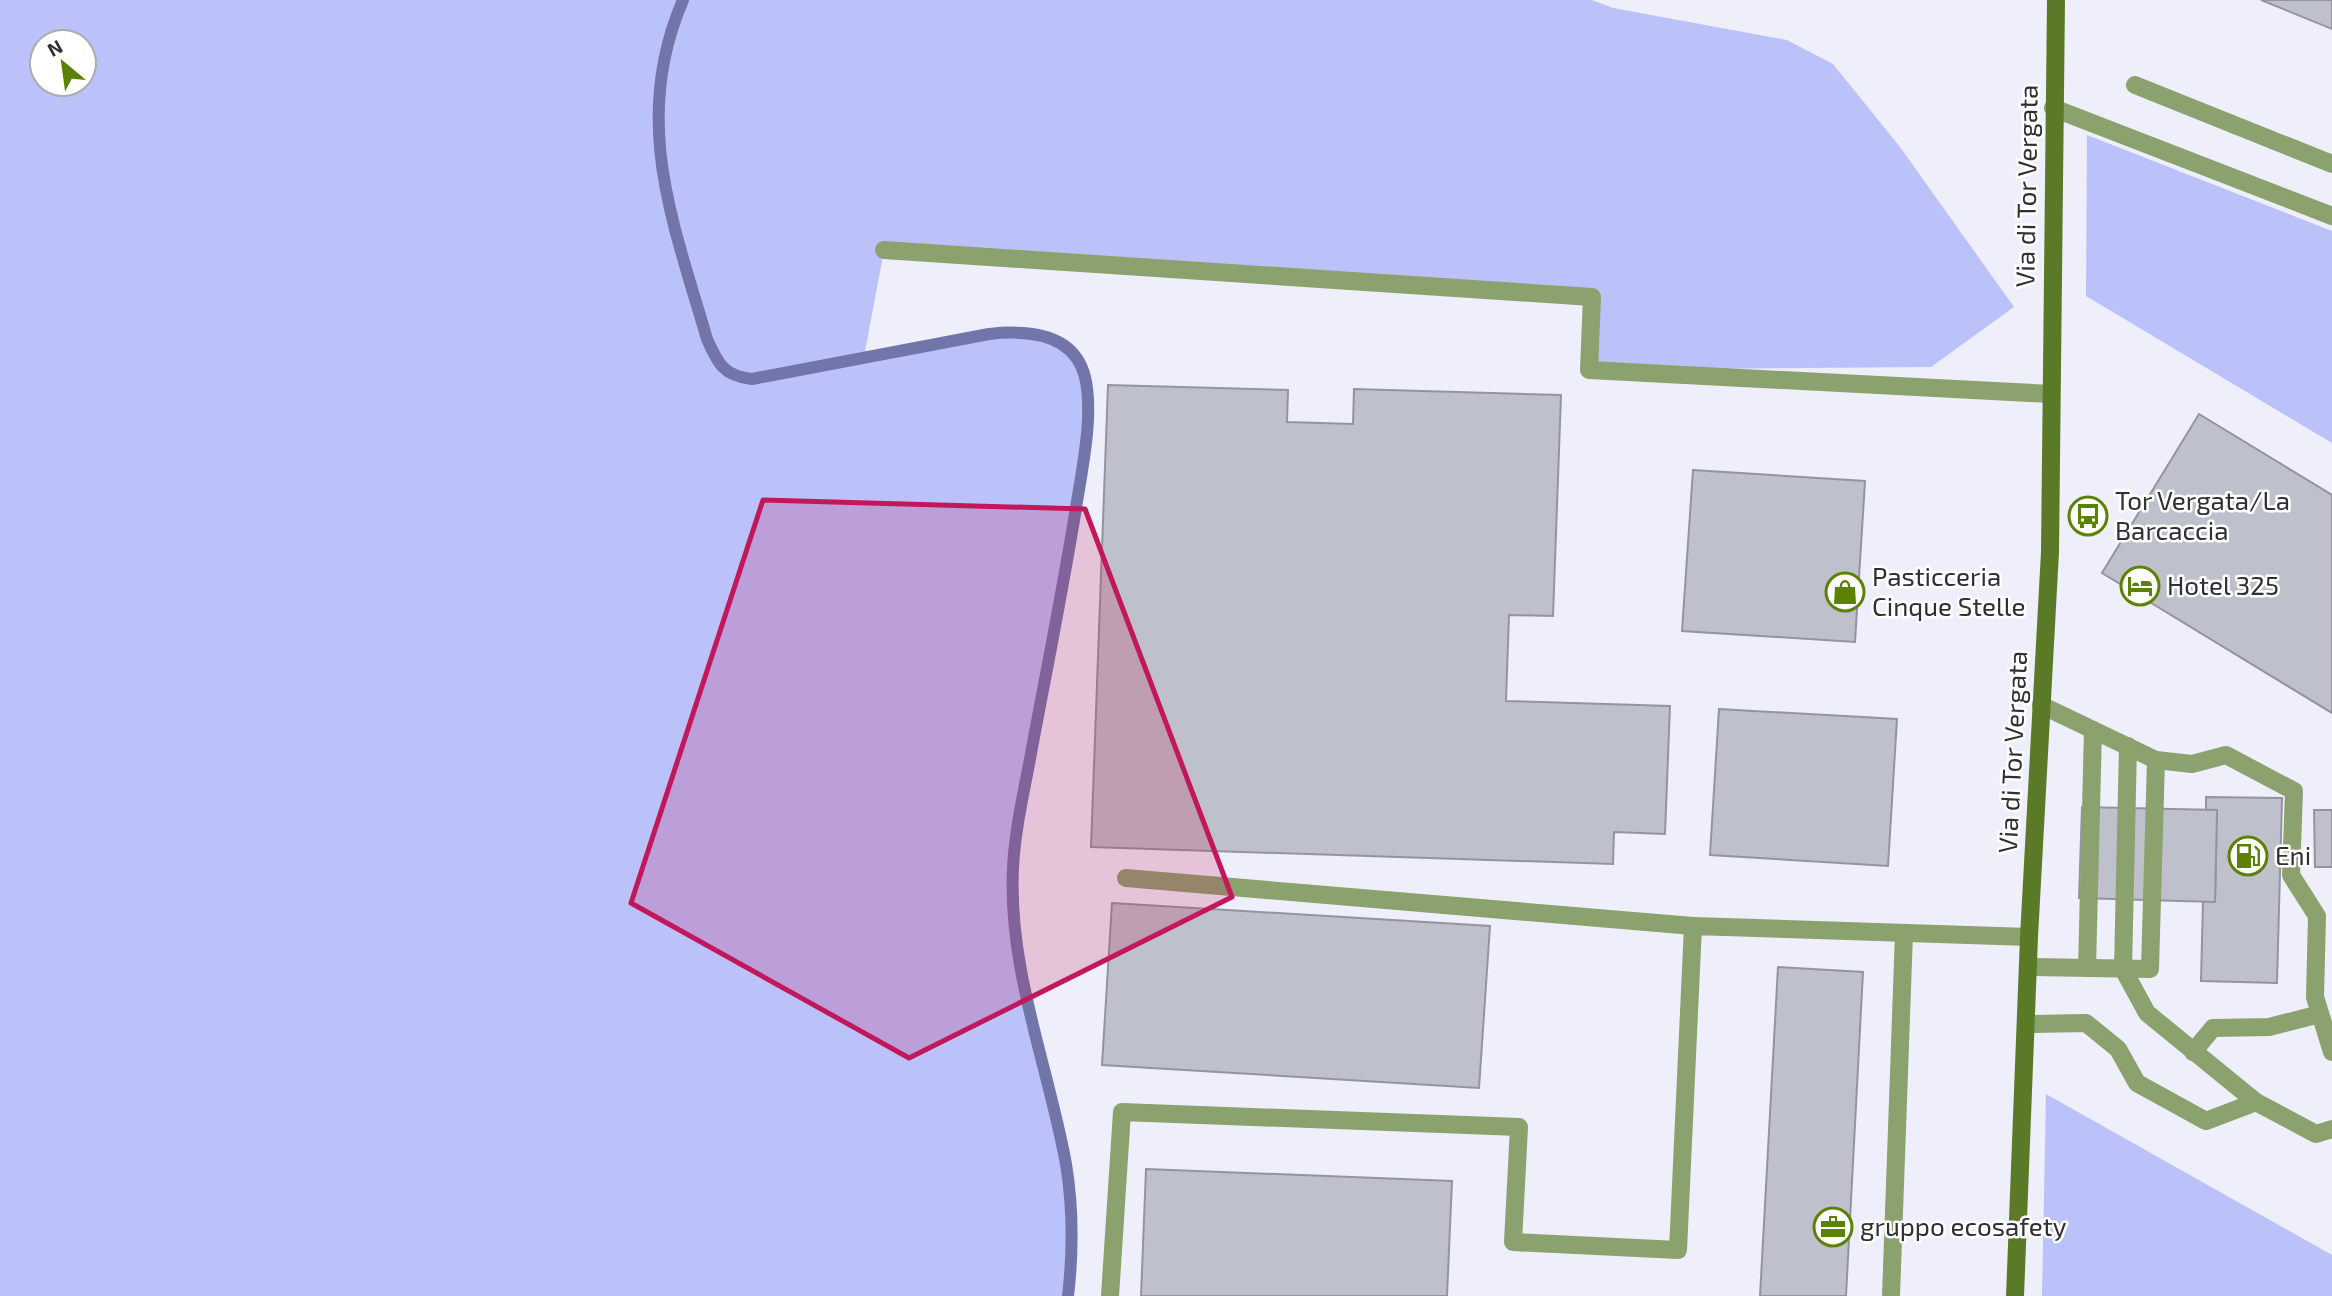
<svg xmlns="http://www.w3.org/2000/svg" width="2332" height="1296" font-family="'Exo 2',sans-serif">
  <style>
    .green { fill: #bbc1f9; fill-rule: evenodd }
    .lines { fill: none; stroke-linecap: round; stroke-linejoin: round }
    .stream { stroke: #7175aa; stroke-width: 12 }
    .building { fill: #bec0cb; stroke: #93949f; stroke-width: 2 }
    .lane { stroke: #8ba16e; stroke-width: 18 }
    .street { stroke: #8ba16e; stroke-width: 18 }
    .secondary { stroke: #5b7a28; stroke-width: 18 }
    .marked { fill: #c2185b; fill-opacity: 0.2; stroke: #c2185b; stroke-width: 5; stroke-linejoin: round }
    .labels { text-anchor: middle; stroke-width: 5; stroke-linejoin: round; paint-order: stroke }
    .street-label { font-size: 26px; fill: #2f2f34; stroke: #fff }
    .poi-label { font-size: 26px; fill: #2f2f34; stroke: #fff; text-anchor: start }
  </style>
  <rect width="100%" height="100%" fill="#eeeffa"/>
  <!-- green -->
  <g class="green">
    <path d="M0,0H683L676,20L687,0H1592L1613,8L1787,40L1833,64L1900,147L2014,307L1931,367L1589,370L1592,298L884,250L864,357L988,334L1027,332L1056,341L1069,348L1084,373L1088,404L1079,491L1019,816L1012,892L1021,974L1066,1168L1071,1224L1068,1296H0ZM42,42H84V84H42ZM679,242H680L719,362L707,339Z"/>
    <polygon points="2087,135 2332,231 2332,443 2086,296"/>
    <polygon points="2046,1094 2332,1255 2332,1296 2042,1296"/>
  </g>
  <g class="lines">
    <!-- stream -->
    <path class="stream" d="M683,0C631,120 673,222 707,339C718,364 724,376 752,379L989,334C1025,330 1074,332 1085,377C1094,415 1082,469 1076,508C1063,588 1047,668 1032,748C1025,788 1015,827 1013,868C1008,970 1048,1065 1066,1164C1073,1207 1073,1253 1068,1296"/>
  </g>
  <!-- building -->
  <g class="building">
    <polygon points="2261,0 2332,0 2332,29"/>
    <polygon points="1108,385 1288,390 1287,422 1353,424 1354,389 1561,395 1553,616 1509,615 1506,701 1670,706 1665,834 1614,832 1613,864 1091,847"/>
    <polygon points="2199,414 2332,495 2332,713 2102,573"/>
    <polygon points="1693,470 1865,481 1855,642 1682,631"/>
    <polygon points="1719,709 1897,719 1888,866 1710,855"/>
    <polygon points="2206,797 2282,798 2277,983 2201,981 2203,901 2215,902 2217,810 2206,810"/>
    <polygon points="2082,807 2217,810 2215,902 2079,898"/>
    <polygon points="2314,810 2332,810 2332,867 2315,867"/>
    <polygon points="1112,903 1490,926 1479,1088 1102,1065"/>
    <polygon points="1778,967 1863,972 1846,1296 1760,1296"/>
    <polygon points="1146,1169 1452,1181 1447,1296 1141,1296"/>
  </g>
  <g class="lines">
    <!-- lane -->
    <g class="lane">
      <polyline points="2053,108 2332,216"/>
      <polyline points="2128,746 2123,969 2147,1013 2256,1102 2316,1134 2332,1129"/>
      <polyline points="2156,760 2192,764 2226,755 2294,791 2291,875 2317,916 2315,997 2332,1052"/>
      <polyline points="1126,878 1693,926"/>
      <polyline points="2029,967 2150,969 2156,760 2041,705"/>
      <polyline points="2087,968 2093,730"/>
      <polyline points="2028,1024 2086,1023 2118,1049 2137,1083 2206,1121 2256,1102"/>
      <polyline points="2193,1052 2213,1028 2269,1027 2320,1014"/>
      <polyline points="1110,1296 1122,1112 1519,1127 1513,1242 1678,1250 1693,926 2029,937"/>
      <polyline points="1891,1296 1904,933"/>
    </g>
    <!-- street -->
    <g class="street">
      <polyline points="2135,85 2332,164"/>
      <polyline points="884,250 1592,297 1589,370 2051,394"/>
    </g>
    <!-- secondary -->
    <polyline class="secondary" points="2015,1296 2029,937 2050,552 2056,0"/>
  </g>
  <!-- marked area -->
  <path class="marked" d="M763,500L1085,509L1232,897L909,1058L631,903Z"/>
  <!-- icons -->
  <defs>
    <symbol id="bus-ring" viewBox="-11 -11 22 22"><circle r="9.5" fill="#fff" stroke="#5b8203" stroke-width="1.5"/><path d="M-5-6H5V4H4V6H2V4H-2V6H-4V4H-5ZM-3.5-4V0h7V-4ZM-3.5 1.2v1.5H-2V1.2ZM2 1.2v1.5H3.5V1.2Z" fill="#5b8203"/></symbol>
    <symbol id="hotel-ring" viewBox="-11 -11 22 22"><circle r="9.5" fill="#fff" stroke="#5b8203" stroke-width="1.5"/><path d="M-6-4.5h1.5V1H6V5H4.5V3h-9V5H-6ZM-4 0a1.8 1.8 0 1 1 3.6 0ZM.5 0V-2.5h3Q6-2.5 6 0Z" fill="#5b8203"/></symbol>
    <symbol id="shop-ring" viewBox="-11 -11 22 22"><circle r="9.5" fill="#fff" stroke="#5b8203" stroke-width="1.5"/><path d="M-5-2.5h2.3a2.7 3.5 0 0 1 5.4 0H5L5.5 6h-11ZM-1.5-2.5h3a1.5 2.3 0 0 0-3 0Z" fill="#5b8203"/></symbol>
    <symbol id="fuel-ring" viewBox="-11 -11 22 22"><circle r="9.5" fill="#fff" stroke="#5b8203" stroke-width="1.5"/><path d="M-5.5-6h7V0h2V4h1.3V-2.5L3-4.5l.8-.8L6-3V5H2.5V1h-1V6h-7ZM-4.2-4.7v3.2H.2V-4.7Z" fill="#5b8203"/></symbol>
    <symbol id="office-ring" viewBox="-11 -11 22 22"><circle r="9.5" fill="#fff" stroke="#5b8203" stroke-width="1.5"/><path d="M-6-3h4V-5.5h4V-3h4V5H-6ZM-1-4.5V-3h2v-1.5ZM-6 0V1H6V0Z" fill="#5b8203"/></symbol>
  </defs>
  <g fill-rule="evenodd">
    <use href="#bus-ring" x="2066" y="494" width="44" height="44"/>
    <use href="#hotel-ring" x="2118" y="564" width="44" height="44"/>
    <use href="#shop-ring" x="1823" y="570" width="44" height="44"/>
    <use href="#fuel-ring" x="2226" y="834" width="44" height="44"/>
    <use href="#office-ring" x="1811" y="1205" width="44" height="44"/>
  </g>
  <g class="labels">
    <!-- street labels -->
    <g class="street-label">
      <text transform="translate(2027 186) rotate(-89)" y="9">Via di Tor Vergata</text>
      <text transform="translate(2013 752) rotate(-87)" y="9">Via di Tor Vergata</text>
    </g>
    <!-- poi labels -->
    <g class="poi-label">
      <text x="2115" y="510">Tor Vergata/La<tspan x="2115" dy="30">Barcaccia</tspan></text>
      <text x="1872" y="586">Pasticceria<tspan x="1872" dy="30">Cinque Stelle</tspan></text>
      <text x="2167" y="595">Hotel 325</text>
      <text x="2275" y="865">Eni</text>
      <text x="1860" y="1236">gruppo ecosafety</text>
    </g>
  </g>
  <!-- north arrow -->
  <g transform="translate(63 63) rotate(331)"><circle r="33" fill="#ffffff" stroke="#acacae" stroke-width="2"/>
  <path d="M0-5L12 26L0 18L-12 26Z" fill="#5b8203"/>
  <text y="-10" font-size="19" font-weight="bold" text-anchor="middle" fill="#2f2f34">N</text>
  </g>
</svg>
